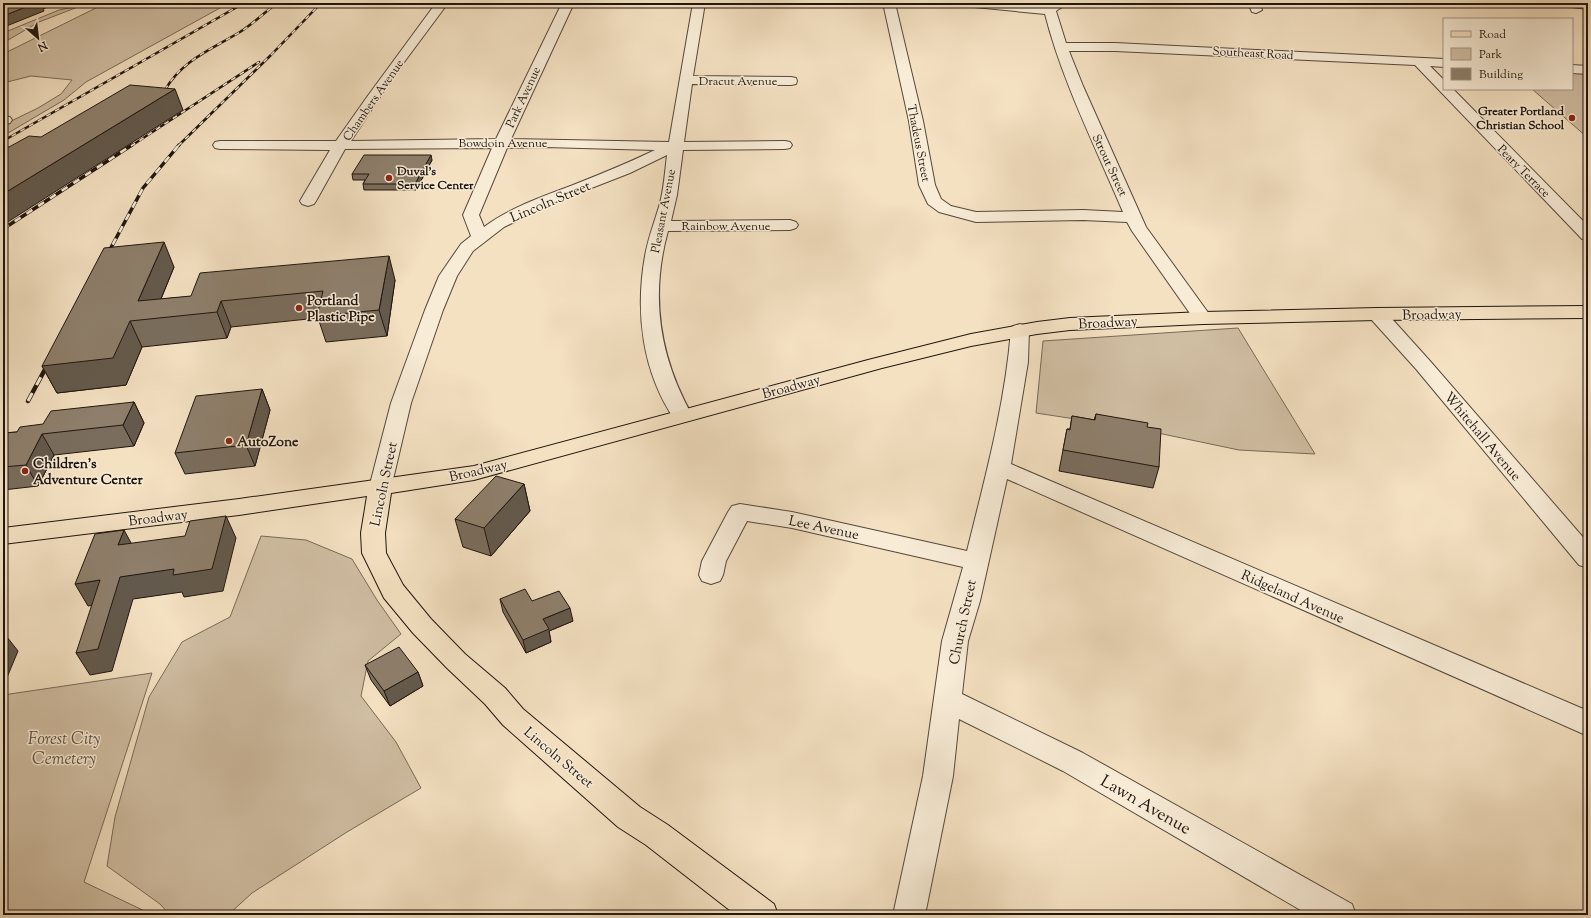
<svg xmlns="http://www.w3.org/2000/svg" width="1591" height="918" font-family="'Sorts Mill Goudy',serif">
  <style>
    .green { fill: #d0bea3; stroke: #786a58 }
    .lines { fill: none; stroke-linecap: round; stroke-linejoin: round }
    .minor-casing { stroke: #55483b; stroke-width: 2 }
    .major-casing { stroke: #20150e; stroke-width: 2 }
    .minor { fill: #f8ecd7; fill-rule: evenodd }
    .major { fill: #f4e1c2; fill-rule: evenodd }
    .rail-far2-casing { stroke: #20150e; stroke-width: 2.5 }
    .rail-far1-casing { stroke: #20150e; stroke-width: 3.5 }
    .rail-casing { stroke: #20150e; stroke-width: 4.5 }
    .rail-far2 { stroke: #f8ecd7; stroke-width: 1.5; stroke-dasharray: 5; stroke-linecap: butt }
    .rail-far1 { stroke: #f8ecd7; stroke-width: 2.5; stroke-dasharray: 7; stroke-linecap: butt }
    .rail { stroke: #f8ecd7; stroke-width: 3; stroke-dasharray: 9; stroke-linecap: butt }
    .wall { fill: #7a6d5d; stroke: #20150e }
    .shaded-wall { fill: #63594c; stroke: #20150e }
    .building { fill: #8e7f6c; stroke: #20150e }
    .poi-dot { fill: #8f2418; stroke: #f8ecd7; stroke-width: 1.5 }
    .labels { text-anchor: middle; stroke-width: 3; stroke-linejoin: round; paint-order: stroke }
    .far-street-label { font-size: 12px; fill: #20150e; stroke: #f8ecd7 }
    .far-poi-label { font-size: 12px; font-weight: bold; fill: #20150e; stroke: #f8ecd7; text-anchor: end }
    .street-label { font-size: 14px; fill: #20150e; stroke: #f8ecd7 }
    .poi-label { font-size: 14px; font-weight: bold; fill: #20150e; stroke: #f8ecd7; text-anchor: start }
    .near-park-label { font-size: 17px; font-style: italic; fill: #5e5042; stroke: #f8ecd7 }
    .near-street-label { font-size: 17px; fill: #20150e; stroke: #f8ecd7 }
  </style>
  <rect width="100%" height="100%" fill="#f4e1c2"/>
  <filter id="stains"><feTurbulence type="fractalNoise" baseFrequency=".005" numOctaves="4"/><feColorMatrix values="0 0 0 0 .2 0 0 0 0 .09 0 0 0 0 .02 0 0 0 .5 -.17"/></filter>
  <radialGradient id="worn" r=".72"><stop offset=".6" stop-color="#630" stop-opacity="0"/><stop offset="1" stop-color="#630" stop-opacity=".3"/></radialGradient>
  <!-- green -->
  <g class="green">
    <polygon points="106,3 229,3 86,82 64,100 3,136 3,125 38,108 61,94 72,80 31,76 3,83 3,54"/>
    <polygon points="83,5 39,22 3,43 3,33 59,10"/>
    <polygon points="1572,73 1588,74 1588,138 1532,89 1572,89"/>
    <polygon points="1238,328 1315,454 1239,450 1134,428 1036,413 1043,341"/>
    <polygon points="261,536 306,540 352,559 377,600 401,634 368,661 361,696 396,742 421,788 347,832 252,893 228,915 170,915 160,904 107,866 115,817 149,697 182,642 230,617"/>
    <polygon points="152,673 84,882 153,915 3,915 3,695"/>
  </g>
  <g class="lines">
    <defs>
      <g id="minor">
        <path d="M436,3H448L393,77L351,141L496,139L562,3H574L511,139L669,142L693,3H705L693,76L791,77L796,78L797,81L796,84L791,85L692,84L684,142L785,141L790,142L792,145L790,148L785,149L683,150L677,195L671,221L790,220L796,222L798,225L796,228L790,230L668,231C650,296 659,356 692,415L689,420L682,421L675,420C642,372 635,312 645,256C648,238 655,221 660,203C664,188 665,171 667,155L630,173L553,203L504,227L473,251L457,276L443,310L411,403L391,488L388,493L380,496L372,493L369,488L391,403L425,310L439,276L461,244L471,236L463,215L492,148L345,149L316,201L314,204L308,206L302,204L300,201L330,150L220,149L215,148L213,145L215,142L220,141H336L367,97ZM545,147L655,150C628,163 601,174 573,185C544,196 509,208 484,227L479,215L507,148Z"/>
        <path d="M883,3H895L923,121L935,185L941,199L951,206L976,212L1083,210L1123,212C1096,148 1062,81 1045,14L964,6L958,3H1000L1047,7L1053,3H1068L1056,11L1066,43H1115L1444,59V67L1430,66L1444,80V89H1453L1588,226V240L1582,239L1415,65L1115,51H1069L1083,86L1146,227L1212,318L1210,322L1203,324L1196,322L1132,231L1127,222L1083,220L976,222L939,212L928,204L919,185L909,121Z"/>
        <polygon points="1248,3 1260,3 1262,10 1256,13 1252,12"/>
        <polygon points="1556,3 1588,3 1588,9 1562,6"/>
        <polygon points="1572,65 1588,66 1588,74 1572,73"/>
        <polygon points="3,116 10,117 12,120 10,123 3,125"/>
        <polygon points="1377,308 1384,310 1430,361 1588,543 1588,568 1579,565 1416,369 1370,318 1368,314 1370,310"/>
        <path d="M1020,324L1027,326L1029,330L1028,362L1011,464L1588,711V736L1007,479L980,601L968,641L962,694L1083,753L1352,904L1356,915H1309L1063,771L959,719L953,776L925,915H893L923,776L942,641L963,567L792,528L747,521L726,561L723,575L720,581L711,584L702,581L699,575L702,561L728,512L732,506L740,504L792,512L967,551C985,478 1005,405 1011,330L1013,326Z"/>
      </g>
      <polygon id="major" points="1588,306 1588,318 1377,320 1203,324 1070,330 1037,334 971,346 882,368 474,480 391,493 385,533 386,553 403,585 431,619 465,654 505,688 523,709 640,807 668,825 774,904 778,915 736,915 646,845 618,827 503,725 485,704 447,668 413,633 384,598 362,553 361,533 367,496 239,515 3,544 3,528 239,499 474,466 868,360 971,334 1037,322 1070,318 1203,312 1377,308"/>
    </defs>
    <!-- minor casing -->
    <use href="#minor" class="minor-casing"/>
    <!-- major casing -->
    <use href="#major" class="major-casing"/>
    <!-- minor -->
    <use href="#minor" class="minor"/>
    <!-- major -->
    <use href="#major" class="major"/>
    <defs>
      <g id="rail-far2">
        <path d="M165,90C182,60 212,49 240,32C253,24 265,12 277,3"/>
        <polyline points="3,141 244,3"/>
        <polyline points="131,146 259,62"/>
        <polyline points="178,146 271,55 321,3"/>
      </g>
      <g id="rail-far1">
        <polyline points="3,229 132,145"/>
        <polyline points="106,257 143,188 179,145"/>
      </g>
      <polyline id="rail" points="28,401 50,360"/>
    </defs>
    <!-- rail-far2 casing -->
    <use href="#rail-far2" class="rail-far2-casing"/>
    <!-- rail-far1 casing -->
    <use href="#rail-far1" class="rail-far1-casing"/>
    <!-- rail casing -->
    <use href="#rail" class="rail-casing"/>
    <!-- rail-far2 -->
    <use href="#rail-far2" class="rail-far2"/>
    <!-- rail-far1 -->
    <use href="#rail-far1" class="rail-far1"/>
    <!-- rail -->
    <use href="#rail" class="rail"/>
  </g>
  <!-- wall -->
  <g class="wall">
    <polygon points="432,160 416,190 364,190 363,184 365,180 353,180 352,174"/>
    <polygon points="174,267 161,299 395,280 387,336 326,342 318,318 231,327 227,338 142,347 126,385 57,393 42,366"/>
    <polygon points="262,389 270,410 255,466 185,474 175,453"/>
    <polygon points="134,402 144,423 134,446 54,455 38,486 3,490 3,433 17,432"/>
    <polygon points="1096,414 1147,427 1159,467 1153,488 1059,471 1067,429 1070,429 1072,416 1094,420"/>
    <polygon points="524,484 530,511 491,556 463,547 455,519"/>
    <polygon points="500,599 532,601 573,621 549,631 551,642 526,653 503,612"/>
    <polygon points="365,665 418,672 423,686 390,706 371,680"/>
  </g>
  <!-- shaded-wall -->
  <g class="shaded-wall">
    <polygon points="36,3 58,3 43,9 44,11 4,27 3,26 3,16"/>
    <polygon points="175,89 183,110 3,225 3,194"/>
    <polygon points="431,155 432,160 416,190 415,184"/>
    <polygon points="164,242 174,267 153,318 138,301"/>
    <polygon points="389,256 395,280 387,336 379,310"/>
    <polygon points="221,301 231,327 227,338 217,312"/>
    <polygon points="130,321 142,347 126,385 57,393 42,366"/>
    <polygon points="262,389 270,410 255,466 246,445"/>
    <polygon points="134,402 144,423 134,446 123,425"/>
    <polygon points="42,434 54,455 38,486 26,465"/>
    <polygon points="524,484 530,511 491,556 484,528"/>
    <polygon points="226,516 236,538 223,591 184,597 182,592 133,599 112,671 90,675 76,653 112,603 88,606 75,584 120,577"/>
    <polygon points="124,530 136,552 118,545"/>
    <polygon points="570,608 573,621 549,631 551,642 526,653 523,640 543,619"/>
    <polygon points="7,637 18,651 3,687 3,647"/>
    <polygon points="418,672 423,686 390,706 384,691"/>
  </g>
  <!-- building -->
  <g class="building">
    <polygon points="3,3 36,3 3,16"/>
    <polygon points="130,85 175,89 3,194 3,146 9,147 29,136 41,137"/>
    <polygon points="364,155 431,155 415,184 363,184 369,174 352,174"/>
    <polygon points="164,242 138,301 191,296 200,273 389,256 379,310 317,316 323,291 221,301 217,312 130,321 113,358 42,366 104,248"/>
    <polygon points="262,389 246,445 175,453 196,396"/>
    <polygon points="134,402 123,425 42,434 26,465 3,467 3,433 17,432 20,427 43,424 51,411"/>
    <polygon points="1096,414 1148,423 1147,427 1161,429 1159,467 1063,450 1067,429 1070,430 1072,416 1095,420"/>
    <polygon points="496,476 524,484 484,528 455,519"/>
    <polygon points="226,516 212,569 173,575 174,569 120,577 98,649 76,653 100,580 75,584 95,534 124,530 118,545 185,536 190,521"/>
    <polygon points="525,589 532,601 559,591 570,608 543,619 549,629 523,640 500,599"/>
    <polygon points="3,637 7,637 3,647"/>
    <polygon points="399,647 418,672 384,691 365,665"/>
  </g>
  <!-- markers -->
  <g class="poi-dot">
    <circle cx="1572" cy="118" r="4"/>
    <circle cx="389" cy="178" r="4"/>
    <circle cx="299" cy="308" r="4"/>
    <circle cx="229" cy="441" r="4"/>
    <circle cx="25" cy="471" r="4"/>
  </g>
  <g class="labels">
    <!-- far-street labels -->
    <g class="far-street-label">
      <text transform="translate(1253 53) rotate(3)" y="4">Southeast Road</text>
      <text x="738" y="85">Dracut Avenue</text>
      <text transform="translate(523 97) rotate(-65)" y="4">Park Avenue</text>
      <text transform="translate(373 100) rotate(-55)" y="4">Chambers Avenue</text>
      <text x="503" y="147">Bowdoin Avenue</text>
      <text transform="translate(919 143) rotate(79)" y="4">Thadeus Street</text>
      <text transform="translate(1110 165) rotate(65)" y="4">Strout Street</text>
      <text transform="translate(1524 171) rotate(45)" y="4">Peary Terrace</text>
      <text transform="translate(663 211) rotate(-79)" y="4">Pleasant Avenue</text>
      <text x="726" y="230">Rainbow Avenue</text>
    </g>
    <!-- far-poi labels -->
    <g class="far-poi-label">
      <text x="1564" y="115">Greater Portland<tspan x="1564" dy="14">Christian School</tspan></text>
      <text x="397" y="175" text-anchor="start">Duval's<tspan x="397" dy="14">Service Center</tspan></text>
    </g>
    <!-- street labels -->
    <g class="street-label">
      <text transform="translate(550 201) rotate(-23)" y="5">Lincoln Street</text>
      <text transform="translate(1432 314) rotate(-1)" y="5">Broadway</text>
      <text transform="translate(1108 322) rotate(-3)" y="5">Broadway</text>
      <text transform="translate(791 386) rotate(-15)" y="5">Broadway</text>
      <text transform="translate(1483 436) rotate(50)" y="5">Whitehall Avenue</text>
      <text transform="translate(478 470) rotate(-13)" y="5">Broadway</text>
      <text transform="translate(383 484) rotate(-78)" y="5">Lincoln Street</text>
      <text transform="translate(158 517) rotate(-7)" y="5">Broadway</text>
      <text transform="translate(824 527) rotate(12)" y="5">Lee Avenue</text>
      <text transform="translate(1293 596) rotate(24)" y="5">Ridgeland Avenue</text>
      <text transform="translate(962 622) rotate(-78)" y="5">Church Street</text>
      <text transform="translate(559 757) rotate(40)" y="5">Lincoln Street</text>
    </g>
    <!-- poi labels -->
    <g class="poi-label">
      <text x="307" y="305">Portland<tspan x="307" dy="16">Plastic Pipe</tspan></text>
      <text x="237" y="446">AutoZone</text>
      <text x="33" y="468">Children's<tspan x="33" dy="16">Adventure Center</tspan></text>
    </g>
    <!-- near-park labels -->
    <g class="near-park-label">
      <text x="64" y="744">Forest City<tspan x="64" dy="20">Cemetery</tspan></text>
    </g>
    <!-- near-street labels -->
    <g class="near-street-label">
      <text transform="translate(1146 804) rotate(30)" y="6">Lawn Avenue</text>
    </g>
  </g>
  <!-- margin -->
  <rect width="1591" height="918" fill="none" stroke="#f4e1c2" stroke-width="16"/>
  <rect x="4" y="4" width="1583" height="910" fill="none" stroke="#20150e" stroke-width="2"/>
  <rect x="8" y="8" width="1575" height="902" fill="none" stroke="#20150e"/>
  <!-- legend -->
  <rect x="1443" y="18" width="130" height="72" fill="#f8ecd7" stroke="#a29687"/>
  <rect x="1451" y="31" width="20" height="6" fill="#f4e1c2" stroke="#a29687"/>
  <text x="1479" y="38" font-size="12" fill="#20150e">Road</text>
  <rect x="1451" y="48" width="20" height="12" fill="#d0bea3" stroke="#a29687"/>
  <text x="1479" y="58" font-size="12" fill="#20150e">Park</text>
  <rect x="1451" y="68" width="20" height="12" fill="#8e7f6c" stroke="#a29687"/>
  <text x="1479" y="78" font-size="12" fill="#20150e">Building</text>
  <!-- north arrow -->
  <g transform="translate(38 38) rotate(152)" stroke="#f8ecd7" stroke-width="3" paint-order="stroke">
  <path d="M0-3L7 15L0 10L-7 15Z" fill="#20150e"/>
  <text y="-6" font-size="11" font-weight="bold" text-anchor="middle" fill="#20150e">N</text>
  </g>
  <rect width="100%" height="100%" filter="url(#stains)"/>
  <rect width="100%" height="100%" fill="url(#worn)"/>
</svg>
